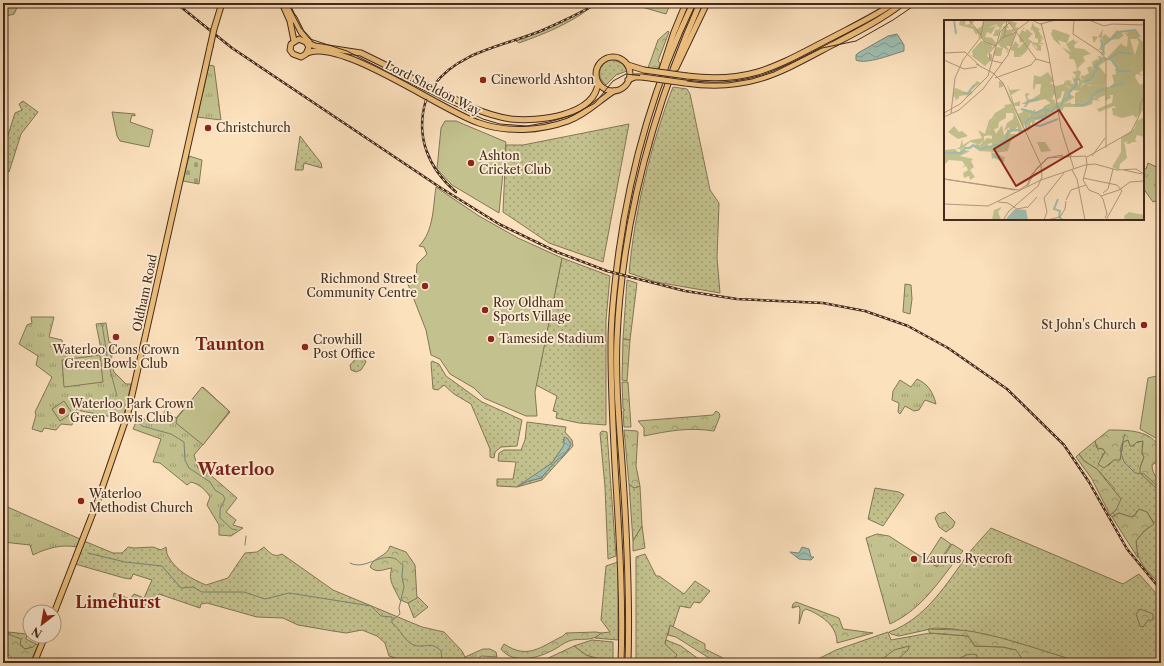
<svg xmlns="http://www.w3.org/2000/svg" width="1164" height="666" font-family="'Libre Caslon Text',serif">
  <style>
    .grass { fill: url(#grass-dots); stroke: #837656; fill-rule: evenodd }
    .forest { fill: url(#forest-crowns); stroke: #837656 }
    .cemetery { fill: url(#cemetery-stones); stroke: #837656 }
    .park { fill: url(#park-tufts); stroke: #837656 }
    .pitch { fill: #c3c28e; stroke: #837656 }
    .water { fill: url(#water-waves); stroke: #7a8376 }
    .lines { fill: none; stroke-linecap: round; stroke-linejoin: round }
    .stream { stroke: #7a8376; stroke-width: 1 }
    .highway-casing { stroke: #432a1d; stroke-width: 7 }
    .highway { stroke: #eec07e; stroke-width: 5 }
    .tram { stroke: #432a1d; stroke-width: 1 }
    .rail-casing { stroke: #432a1d; stroke-width: 2.5 }
    .rail { stroke: #fdecd4; stroke-width: 1; stroke-dasharray: 3; stroke-linecap: butt }
    .highway-bridge-casing { stroke: #432a1d; stroke-width: 7; stroke-linecap: butt }
    .highway-bridge { stroke: #eec07e; stroke-width: 5 }
    .poi-dot { fill: #8f2418; stroke: #fdecd4; stroke-width: 1.5 }
    .labels { text-anchor: middle; stroke-width: 3.5; stroke-linejoin: round; paint-order: stroke }
    .poi-label { font-size: 12px; fill: #432a1d; stroke: #fdecd4; text-anchor: start }
    .street-label { font-size: 12px; fill: #432a1d; stroke: #fdecd4 }
    .district-label { font-size: 16px; font-weight: bold; fill: #7a1f14; stroke: #fdecd4 }
    .inset-river { fill: none; stroke: #9fbeb1; stroke-width: 2 }
    .inset-road { fill: none; stroke: #b2987d; stroke-width: 1 }
    .view { fill: #8f2418; fill-opacity: 0.15; stroke: #8f2418; stroke-width: 2 }
    .inset-edge { fill: none; stroke: #432a1d; stroke-width: 2 }
  </style>
  <defs>
    <pattern id="grass-dots" width="8" height="8" patternUnits="userSpaceOnUse"><rect width="8" height="8" fill="#c3c28e"/><path d="M2 2h.1M6 6h.1" fill="none" stroke="#a09e73" stroke-width="1.8" stroke-linecap="round"/></pattern>
    <pattern id="forest-crowns" width="20" height="18" patternUnits="userSpaceOnUse"><rect width="20" height="18" fill="#c3c28e"/><path d="M2 6a3 3 0 1 1 6 0M12 15a3 3 0 1 1 6 0" fill="none" stroke="#a09e73"/></pattern>
    <pattern id="cemetery-stones" width="16" height="16" patternUnits="userSpaceOnUse"><rect width="16" height="16" fill="#c3c28e"/><path d="M2 7V4a2 2 0 0 1 4 0v3zM10 15v-3a2 2 0 0 1 4 0v3z" fill="#a09e73"/></pattern>
    <pattern id="park-tufts" width="24" height="20" patternUnits="userSpaceOnUse"><rect width="24" height="20" fill="#c3c28e"/><path d="M3 7l-1-3M5 7V3M7 7l1-3M15 17l-1-3M17 17v-4M19 17l1-3" fill="none" stroke="#a09e73"/></pattern>
    <pattern id="water-waves" width="16" height="10" patternUnits="userSpaceOnUse"><rect width="16" height="10" fill="#9fbeb1"/><path d="M0 5q4-4 8 0t8 0" fill="none" stroke="#839b8f"/></pattern>
  </defs>
  <rect width="100%" height="100%" fill="#fce1bd"/>
  <filter id="stains"><feTurbulence type="fractalNoise" baseFrequency=".005" numOctaves="4"/><feColorMatrix values="0 0 0 0 .2 0 0 0 0 .09 0 0 0 0 .02 0 0 0 .5 -.17"/></filter>
  <radialGradient id="worn" r=".72"><stop offset=".6" stop-color="#630" stop-opacity="0"/><stop offset="1" stop-color="#630" stop-opacity=".3"/></radialGradient>
  <!-- grass -->
  <g class="grass">
    <path d="M612,59L623,64L627,71L616,75L606,85C595,76 599,63 612,59Z"/>
    <path d="M673,87L687,89L690,94L710,190L719,203L717,258L720,293L656,282L629,273C635,210 650,147 673,87Z"/>
    <polygon points="23,101 38,112 21,134 9,172 4,171 3,151 15,113 22,110 19,104"/>
    <polygon points="629,124 603,262 549,243 503,212 506,145 523,145"/>
    <polygon points="300,136 321,163 322,168 304,163 303,170 295,170"/>
    <polygon points="562,258 610,276 606,320 606,425 579,423 556,418 557,412 553,411 557,396 536,385"/>
    <polygon points="627,280 637,283 630,340 623,339"/>
    <polygon points="359,355 362,355 366,362 361,370 356,372 351,370 350,365"/>
    <polygon points="432,361 439,364 446,376 482,402 522,420 517,446 501,447 495,452 494,458 490,457 490,449 471,404 454,394 444,385 438,390 433,389 431,363"/>
    <path d="M527,422L566,427L565,432L572,440L573,446L542,480L517,487L497,486V479H513L516,462L498,461L499,453L504,450H521L525,440ZM563,439L569,449L556,461L541,478L529,481L552,463L565,444Z"/>
    <polygon points="602,431 607,432 616,556 608,559 605,487 600,433"/>
    <path d="M1128,440L1130,444L1143,441L1142,453L1144,457L1140,468C1144,477 1151,486 1161,489V585C1146,569 1137,564 1136,541L1144,531L1154,523L1147,512L1137,511L1135,515L1131,517L1119,513L1112,517L1110,515L1116,510L1114,488L1097,469L1084,461L1079,454L1095,441L1097,448L1103,449L1105,452L1101,458L1108,466L1122,451L1123,442Z"/>
    <polygon points="629,484 634,488 640,486 642,526 633,541"/>
    <polygon points="875,488 899,492 904,495 883,526 868,519"/>
    <path d="M991,528L1123,584L1139,574L1161,599V612H1157L1159,621L1161,622V655L1153,663H1084L954,629L935,628L899,636L891,634L889,632C926,619 947,583 969,553C976,544 984,536 991,528Z"/>
    <path d="M84,541L113,553H122L128,547L134,548L153,547L161,550L166,547C167,550 166,553 168,556C176,571 192,579 206,585L228,578L245,553L257,552L264,547C270,553 274,558 282,554L333,590L422,627L444,632L462,651L465,657L461,663H411L389,656L385,643L377,636L362,630L346,633L333,631L298,625L283,618L257,617L207,603L201,604L200,608L159,594L149,606C136,603 128,602 116,609L112,603L114,593L130,599L134,594L144,598L152,580L133,574L131,579L124,578L75,564Z"/>
    <polygon points="645,554 656,576 659,576 684,594 695,581 710,591 700,603 694,602 690,608 680,606 673,627 670,626 665,643 677,655 671,663 636,663 636,557"/>
    <polygon points="618,562 618,640 595,638 601,633 610,632 601,620 606,566"/>
    <polygon points="418,597 428,607 414,618 408,603"/>
    <polygon points="8,632 27,634 26,639 36,644 34,647 25,649 8,634"/>
    <polygon points="888,632 891,640 930,633 968,636 975,646 1003,647 1017,650 1025,663 810,663 836,650"/>
    <polygon points="592,640 613,642 613,663 586,655 574,646"/>
  </g>
  <!-- forest -->
  <g class="forest">
    <polygon points="628,3 647,3 655,6 658,3 667,3 669,7 666,14"/>
    <path d="M590,8C569,24 544,34 519,43L516,41L554,26Z"/>
    <polygon points="668,31 669,32 658,61 660,63 658,70 648,68 658,40"/>
    <polygon points="623,339 630,340 627,381 622,380"/>
    <polygon points="622,382 628,382 631,427 624,427 623,411 625,410 623,409"/>
    <path d="M716,411L719,413L720,416L714,431C689,427 668,431 644,436V428L638,421L713,415Z"/>
    <polygon points="624,430 637,431 638,432 636,466 640,486 634,488 629,484"/>
    <path d="M1109,430C1130,430 1161,430 1161,459L1152,465C1152,477 1161,478 1161,489L1156,488L1140,473V468L1144,457L1142,453L1143,441L1137,442L1133,446H1130L1128,440L1123,442L1120,460H1114L1104,468L1098,464L1105,452L1103,449L1097,448L1095,441Z"/>
    <polygon points="1079,454 1084,461 1097,469 1121,499 1116,510 1110,515 1092,479 1076,457"/>
    <polygon points="1139,509 1147,512 1154,524 1144,531 1136,541 1138,558 1112,517 1119,513 1131,517 1135,515"/>
    <polygon points="945,512 955,522 953,527 946,532 939,527 935,518 938,514"/>
    <polygon points="642,526 645,548 633,551 633,541"/>
    <path d="M390,546L406,552L415,565L417,598L408,603L400,600C395,589 387,580 392,568C384,569 377,574 370,567C374,556 387,557 390,546Z"/>
    <path d="M796,602L839,618L843,629L873,633L837,643C837,625 821,615 806,609L803,611L799,624L800,609L799,606L792,608L793,604Z"/>
    <polygon points="1140,609 1153,614 1153,620 1148,620 1143,627 1140,626 1136,614"/>
    <polygon points="670,625 705,644 705,649 733,663 717,663 676,637 668,635"/>
    <path d="M928,629C944,630 959,629 975,632C1012,639 1048,653 1084,663H1025L1016,650L1003,647L975,646L968,636L930,633Z"/>
    <polygon points="3,632 8,632 8,634 21,639 20,645 25,649 33,647 36,644 38,645 30,663 13,663 13,659 3,650"/>
    <path d="M596,632L601,633C592,643 580,637 569,641C563,643 558,648 553,650C539,658 513,665 501,649L504,644C528,660 540,647 563,636L566,633Z"/>
    <polygon points="666,640 681,646 704,663 671,663 677,655 665,644"/>
    <polygon points="574,646 586,655 609,663 578,663 573,661 566,663 532,663 542,661"/>
    <polygon points="909,646 908,650 896,661 896,663 863,663 881,660 894,650"/>
    <polygon points="972,654 977,655 977,663 936,663 951,663 966,655"/>
  </g>
  <!-- cemetery -->
  <polygon class="cemetery" points="189,156 202,160 199,184 183,181"/>
  <!-- park -->
  <g class="park">
    <polygon points="3,3 19,3 14,14 3,17"/>
    <polygon points="209,65 214,66 221,120 197,117"/>
    <polygon points="1148,163 1161,169 1161,199 1153,202 1143,188 1143,168 1146,169"/>
    <polygon points="905,284 911,285 912,299 910,314 903,312"/>
    <polygon points="31,317 54,317 49,337 62,340 63,346 73,348 74,351 102,354 96,324 106,323 109,342 114,344 111,361 114,372 126,384 131,384 123,419 76,410 72,425 61,424 56,430 44,428 42,432 32,429 36,415 35,412 52,377 36,365 38,356 19,344 27,325 32,323"/>
    <path d="M917,379C928,384 933,392 936,404L925,400L919,410L914,411L905,406L900,414L898,412L899,403L892,400L893,391L900,380L911,387Z"/>
    <path d="M203,387L230,412L194,455L198,468L207,472L237,498L226,512L236,520L233,525L243,528L231,536L219,535V525L207,505L210,497C206,490 199,484 191,482L187,485L160,463L153,462L161,439L133,429L136,422L129,419L131,414L157,424L166,409L176,418Z"/>
    <path d="M3,505L80,539L77,547C62,544 47,548 33,555L30,545L3,542Z"/>
    <path d="M877,534L889,536L937,567L952,544L963,551C940,579 924,608 890,624L866,538Z"/>
    <polygon points="483,649 490,649 496,652 497,657 481,656 474,663 461,663 465,657"/>
  </g>
  <!-- pitch -->
  <g class="pitch">
    <polygon points="112,112 135,114 135,116 132,115 130,122 153,130 149,147 120,141 117,136"/>
    <polygon points="445,121 456,121 506,142 499,213 452,185 437,169 441,128"/>
    <path d="M436,187L479,216L518,238L562,258L535,392L537,416H526L484,398L474,388L450,374L440,359L431,355L426,330L406,279H416L417,264L427,254L424,247L419,246C434,231 433,206 436,187Z"/>
    <polygon points="100,355 103,382 64,387 62,360"/>
    <polygon points="1161,375 1161,441 1140,429 1148,378"/>
    <polygon points="202,387 229,411 228,413 203,445 176,423 177,418"/>
    <polygon points="64,401 72,413 60,421 52,409"/>
    <polygon points="941,537 951,544 936,566 927,559"/>
  </g>
  <!-- water -->
  <g class="water">
    <path d="M897,34L904,45V51C893,54 866,65 856,60V55L858,53L888,36Z"/>
    <polygon points="564,437 568,439 571,445 564,455 556,461 541,478 529,481 518,486 552,463 564,445"/>
    <polygon points="802,547 809,549 811,557 814,557 811,560 799,559 790,552 799,553"/>
  </g>
  <g class="lines">
    <!-- stream -->
    <g class="stream">
      <polyline points="102,324 108,362 117,396"/>
      <polyline points="138,422 142,426 171,434 184,442 185,460 189,468 210,482 215,490 223,495 225,499 220,509 220,518 232,529 237,530"/>
      <polyline points="1125,434 1120,450 1124,462 1135,473 1144,474 1161,489"/>
      <polyline points="245,545 246,536"/>
      <path d="M88,553L125,562L162,566L181,588L193,587L202,592H244L265,599L289,593L371,606L381,616L392,617V623C401,629 403,641 414,645C425,649 430,640 441,651L442,661L449,662"/>
      <path d="M350,563C365,571 380,552 396,559C398,561 401,564 403,565L402,576L404,587L399,608L400,614L393,620"/>
    </g>
    <defs>
      <g id="highway">
        <polyline points="282,3 290,21 294,41"/>
        <polyline points="286,3 294,20"/>
        <polyline points="294,18 301,32 309,41"/>
        <polyline points="214,29 222,3"/>
        <path d="M306,42L309,47L306,54L301,57L293,54L290,50L291,44L299,39L315,46L361,53L473,108C485,113 497,117 511,119C537,122 596,116 598,82"/>
        <path d="M307,53C341,38 442,111 479,123C508,133 540,131 568,121C587,114 598,101 614,91"/>
        <circle cx="613" cy="74" r="17"/>
        <polyline points="628,65 644,70"/>
        <polyline points="676,68 707,3"/>
        <polyline points="662,69 674,32 686,3"/>
        <path d="M687,76C752,84 778,65 833,37C854,26 875,16 894,3"/>
        <polyline points="628,80 635,77 642,77"/>
        <path d="M685,83C749,92 779,73 832,45C857,32 881,20 903,3"/>
        <polyline points="54,613 98,500 128,413 210,47"/>
        <polyline points="34,663 45,636"/>
        <path d="M621,663C625,556 610,449 611,342C611,312 615,281 619,251C631,165 655,82 693,3"/>
        <path d="M628,663C630,601 627,539 623,477C620,431 615,385 617,339C622,222 653,109 700,3"/>
      </g>
    </defs>
    <!-- highway casing -->
    <use href="#highway" class="highway-casing"/>
    <!-- highway -->
    <use href="#highway" class="highway"/>
    <!-- tram -->
    <polyline class="tram" points="288,3 301,28 310,39 347,51 443,100 483,119 500,124 527,126 549,122 573,115 595,103 613,81 626,74 704,83 728,83 752,79 774,72 822,48 856,41 893,20 918,3"/>
    <defs>
      <g id="rail">
        <polyline points="176,3 232,48 441,188 499,224 557,252 607,271 685,291 737,299 823,303 865,311 908,326 948,348 1007,389 1064,445 1089,482 1127,549 1161,590"/>
        <path d="M434,85C459,51 505,46 543,30C561,22 580,13 598,3"/>
        <path d="M426,100C415,136 428,168 456,192"/>
      </g>
    </defs>
    <!-- rail casing -->
    <use href="#rail" class="rail-casing"/>
    <!-- rail -->
    <use href="#rail" class="rail"/>
    <defs>
      <g id="highway-bridge">
        <polyline points="210,47 214,29"/>
        <polyline points="644,70 687,76"/>
        <polyline points="642,77 685,83"/>
      </g>
    </defs>
    <!-- highway-bridge casing -->
    <use href="#highway-bridge" class="highway-bridge-casing"/>
    <!-- highway-bridge -->
    <use href="#highway-bridge" class="highway-bridge"/>
  </g>
  <!-- markers -->
  <g class="poi-dot">
    <circle cx="483" cy="80" r="4"/>
    <circle cx="208" cy="128" r="4"/>
    <circle cx="471" cy="163" r="4"/>
    <circle cx="425" cy="286" r="4"/>
    <circle cx="485" cy="310" r="4"/>
    <circle cx="1144" cy="325" r="4"/>
    <circle cx="116" cy="337" r="4"/>
    <circle cx="491" cy="339" r="4"/>
    <circle cx="305" cy="347" r="4"/>
    <circle cx="62" cy="411" r="4"/>
    <circle cx="81" cy="501" r="4"/>
    <circle cx="914" cy="559" r="4"/>
  </g>
  <g class="labels">
    <!-- poi labels -->
    <g class="poi-label">
      <text x="491" y="84">Cineworld Ashton</text>
      <text x="216" y="132">Christchurch</text>
      <text x="479" y="160">Ashton<tspan x="479" dy="14">Cricket Club</tspan></text>
      <text x="417" y="283" text-anchor="end">Richmond Street<tspan x="417" dy="14">Community Centre</tspan></text>
      <text x="493" y="307">Roy Oldham<tspan x="493" dy="14">Sports Village</tspan></text>
      <text x="1136" y="329" text-anchor="end">St John's Church</text>
      <text x="499" y="343">Tameside Stadium</text>
      <text x="313" y="344">Crowhill<tspan x="313" dy="14">Post Office</tspan></text>
      <text x="116" y="354" text-anchor="middle">Waterloo Cons Crown<tspan x="116" dy="14">Green Bowls Club</tspan></text>
      <text x="70" y="408">Waterloo Park Crown<tspan x="70" dy="14">Green Bowls Club</tspan></text>
      <text x="89" y="498">Waterloo<tspan x="89" dy="14">Methodist Church</tspan></text>
      <text x="922" y="563">Laurus Ryecroft</text>
    </g>
    <!-- street labels -->
    <g class="street-label">
      <text transform="translate(433 88) rotate(27)" y="4">Lord Sheldon Way</text>
      <text transform="translate(145 293) rotate(-78)" y="4">Oldham Road</text>
    </g>
    <!-- district labels -->
    <g class="district-label">
      <text x="230" y="350">Taunton</text>
      <text x="236" y="475">Waterloo</text>
      <text x="118" y="608">Limehurst</text>
    </g>
  </g>
  <!-- overview -->
  <g transform="translate(944 20)">
    <rect width="200" height="200" fill="#fce1bd"/>
    <path d="M16,0H22L21,5L26,4L25,0H31L27,5L33,9L38,6V9L39,0H67L59,4L54,16H49L52,9L55,11L54,9L57,8L53,6L52,8L53,4L43,8L52,6L47,14L43,12L41,17L48,18L53,24L51,27L48,24L47,25L49,27L44,33L43,36L45,38V34H48V39L41,46L25,34L29,36L28,31L37,21L45,22L39,20L40,18L35,19L34,13L32,15L29,9L15,5ZM67,1L73,3L71,7L75,8L66,14L71,13L70,17L67,16L70,17L67,26H62L65,30L63,33L62,32L64,31L59,27L57,36H52L49,34L53,27L58,28L54,24L59,7L63,4L65,8H62L63,10L71,9L64,3ZM89,2L90,6L97,10H94L100,20L95,17L98,20L96,23H99L98,27V24H96L94,25H97V31L92,30H93H92L88,24L87,22L82,32L77,36L74,33L77,37H70V31L66,30L71,21L76,26H73L75,28L81,21L76,23L75,15L79,8H81L78,10L81,12L83,9L87,13H89L84,19L88,21L92,29L94,28L88,22L94,23V19L97,20L91,18V14L88,9L86,11ZM159,9L158,17L161,14L166,18L173,10L180,15L175,19L165,20L161,24L160,35L156,33L159,30H155L159,19L154,17L150,23L148,16L154,17ZM189,11L194,12V17L200,23V50L195,53L199,56L192,54L191,57L196,65L200,63V93L199,90L192,98L189,95L178,98L169,95L168,88H163H176L171,86V82L168,84L169,75H166L167,78L161,81V75L150,78L152,73L161,69L152,72L140,85L131,84V73L136,71L128,70L133,60L136,68L141,63L146,66L155,65L144,63L149,61L153,52L147,60L142,59L140,56L145,53L143,48L147,46L149,50L148,42L153,39L155,41L154,36L163,38L180,20L177,24L183,27L184,17L181,13ZM186,19H193L195,22L191,35ZM167,37L174,49H171L172,54L168,55L170,62L166,69V67H161L162,55L155,46ZM130,19L131,22L135,21L130,25L131,28L140,29L147,34L138,36L142,42L139,41L133,48L131,41L118,27L127,32L122,24ZM104,52L110,61L106,63L112,66L120,64L121,60L124,65L120,67L124,66L125,69L123,72L118,71L117,77L113,80L110,74L108,79L112,81L108,84L101,79L85,83L82,87H79L82,84H77L83,81L81,75L82,73L86,74L83,76L85,81L96,74L97,64H92L90,70L89,68L90,55L96,57ZM55,61L58,62L62,69L78,109L76,112L72,109H74V106L70,111L65,110L66,107L60,111L63,103L69,99L70,94L68,93H62V98L55,102L54,108L50,109L52,114L58,105L60,115L65,111L67,112L66,114H72L66,123L64,131L52,133L62,138L56,141L50,138L48,139L47,132L51,133V128L59,125L48,126V123L35,126L43,118L48,119V116L43,114L46,110L44,105L53,96L47,99L51,93L61,87L60,85L67,84L60,66L55,68ZM63,64L66,70L77,69L67,75L70,83L76,81V86H70L72,90L76,89L72,91L74,94L79,92L78,89L89,91L91,89V92H86L84,101L80,103L79,108L70,88ZM200,97V117L193,115L191,120L193,122H189L185,124H182L184,121L180,123L177,118L190,109L193,101ZM58,187L54,192L57,200H48L50,190ZM185,192L200,195V200H181L180,196Z" fill="#c3c28e" fill-rule="evenodd"/>
    <path d="M126,35L131,41L133,48L139,41L138,36L143,35L139,37L140,42L133,49L137,52L135,59L141,60L136,58L138,55L147,60L153,51L150,61L144,62L156,64L149,66L139,63L135,70V60H133V65L125,74L131,77L120,84L127,82V84H140L147,79L146,76L149,78L152,72L161,68L153,73L150,78L158,75H161L153,79L157,81L149,80L148,84L139,87H120L118,91L112,90L99,99L91,100L90,104L87,101L85,104L89,106L83,112L84,106L81,103L86,100L85,98L100,91V86L107,83L117,82L121,71L126,68L122,64L123,60L128,61L126,63L130,64L128,56L130,59L132,55L128,52L133,51L132,44L130,39H125ZM33,61L37,63L25,71H28V74L22,77L23,75L15,76V78L9,82L12,79L10,76L9,80V72L11,70L9,69L12,68L23,73ZM186,78H192L186,84L190,93L185,88L178,89L186,91L188,93L182,91V93L176,88L180,93L175,92L170,86L155,92L153,89L170,82L174,81L172,87L177,86ZM54,95L44,105L46,111L44,114L48,115L40,116V121L34,125L44,124V127L64,123L51,128L50,132L53,131L51,132L35,131L30,127L19,129L33,124L26,122L18,129H12L16,127L18,119L19,125L27,120L38,118L34,110L41,114L45,100Z" fill="#c3c28e"/>
    <path d="M109,9L126,15L123,23L114,20L117,26L110,20L107,14ZM111,87V91L105,96L91,100L88,107V101L85,106L81,103L85,101L86,92L93,93L102,88L108,91ZM10,106L15,112L18,111L24,116L14,119L4,112ZM177,118L181,125L183,138L176,144L175,150L168,147L177,132ZM11,129L15,133L17,129L26,131L16,136L29,139L27,141L30,147L26,150L31,157L26,160L25,156L20,158L19,153L24,150L22,146L18,148L21,145L18,141L5,140L1,144L0,130Z" fill="#c3c28e"/>
    <path d="M93,122H101L107,131L97,132Z" fill="#c3c28e"/>
    <path d="M71,189L82,190L84,200H61Z" fill="#9fbeb1"/>
    <path class="inset-river" d="M10,0L12,14M175,12L191,10L196,17M157,19L160,35M160,25L175,12M167,39L175,51H187M164,40L174,32L187,34M140,61L146,60L153,49L151,46L159,38M166,67L179,63M19,73H24L30,65M82,84L84,81L95,79M131,85H142L152,72L160,69M77,89L92,93L102,88M90,105L96,106L114,99M0,133H18L21,128H26L29,125L36,129L57,124V122L62,121L64,111L75,110L76,112L83,109L81,103L86,98H98L96,96H102V90L108,91L112,86L116,88L120,79L126,77L125,73L132,65V60L136,59M49,133L50,136L60,141M114,179L110,189L116,191L115,197L119,200"/>
    <path class="inset-road" d="M25,0L37,15M88,0L96,4L112,0M130,0L129,14L155,31L162,39V128M145,0L160,6L168,4L200,5M64,1L92,39M98,5L97,3L104,31L117,108L130,149M36,14L40,21L51,26M37,15L40,0M60,17L63,1M0,33L21,32L35,45M92,39L106,43M0,40L20,49L33,47M58,43L46,40L45,33L58,18L72,12M32,44L49,53L59,63L97,145L98,157L94,166L65,191L59,200M51,58L87,45L92,39M0,93L16,84L44,56L56,12L68,0M7,93L11,58L19,40L36,18M0,97L15,90L39,69L64,35L73,10L86,0M148,136L161,118M122,137L142,136L143,145M143,137L187,112L196,94V84L200,77M143,145L139,160L145,170L155,174L159,179L163,194L161,198M128,150L133,159L141,200M180,150L198,154M139,158L173,165L178,171L162,200M0,159L71,170M0,159L75,170L83,165L88,154L104,138L128,136M83,167L92,149L103,138L119,135M159,173L164,169L169,149M157,176L175,170L186,162L200,161M122,180L127,170L142,165M54,182L64,183L73,189L83,187M0,184L44,186L97,160L141,145L151,144L173,150L192,149L200,154M83,188L93,177M100,200L103,192L100,178L120,153M103,200L116,197L121,189L122,181"/>
    <path class="view" d="M115,90L138,127L72,166L50,129Z"/>
    <rect width="200" height="200" class="inset-edge"/>
  </g>
  <!-- margin -->
  <rect width="1164" height="666" fill="none" stroke="#fce1bd" stroke-width="16"/>
  <rect x="4" y="4" width="1156" height="658" fill="none" stroke="#432a1d" stroke-width="2"/>
  <rect x="8" y="8" width="1148" height="650" fill="none" stroke="#432a1d"/>
  <!-- north arrow -->
  <g transform="translate(42 624) rotate(211)"><circle r="19" fill="#fdecd4" stroke="#b39e8b"/>
  <path d="M0-3L7 15L0 10L-7 15Z" fill="#8f2418"/>
  <text y="-6" font-size="11" font-weight="bold" text-anchor="middle" fill="#432a1d">N</text>
  </g>
  <rect width="100%" height="100%" filter="url(#stains)"/>
  <rect width="100%" height="100%" fill="url(#worn)"/>
</svg>
